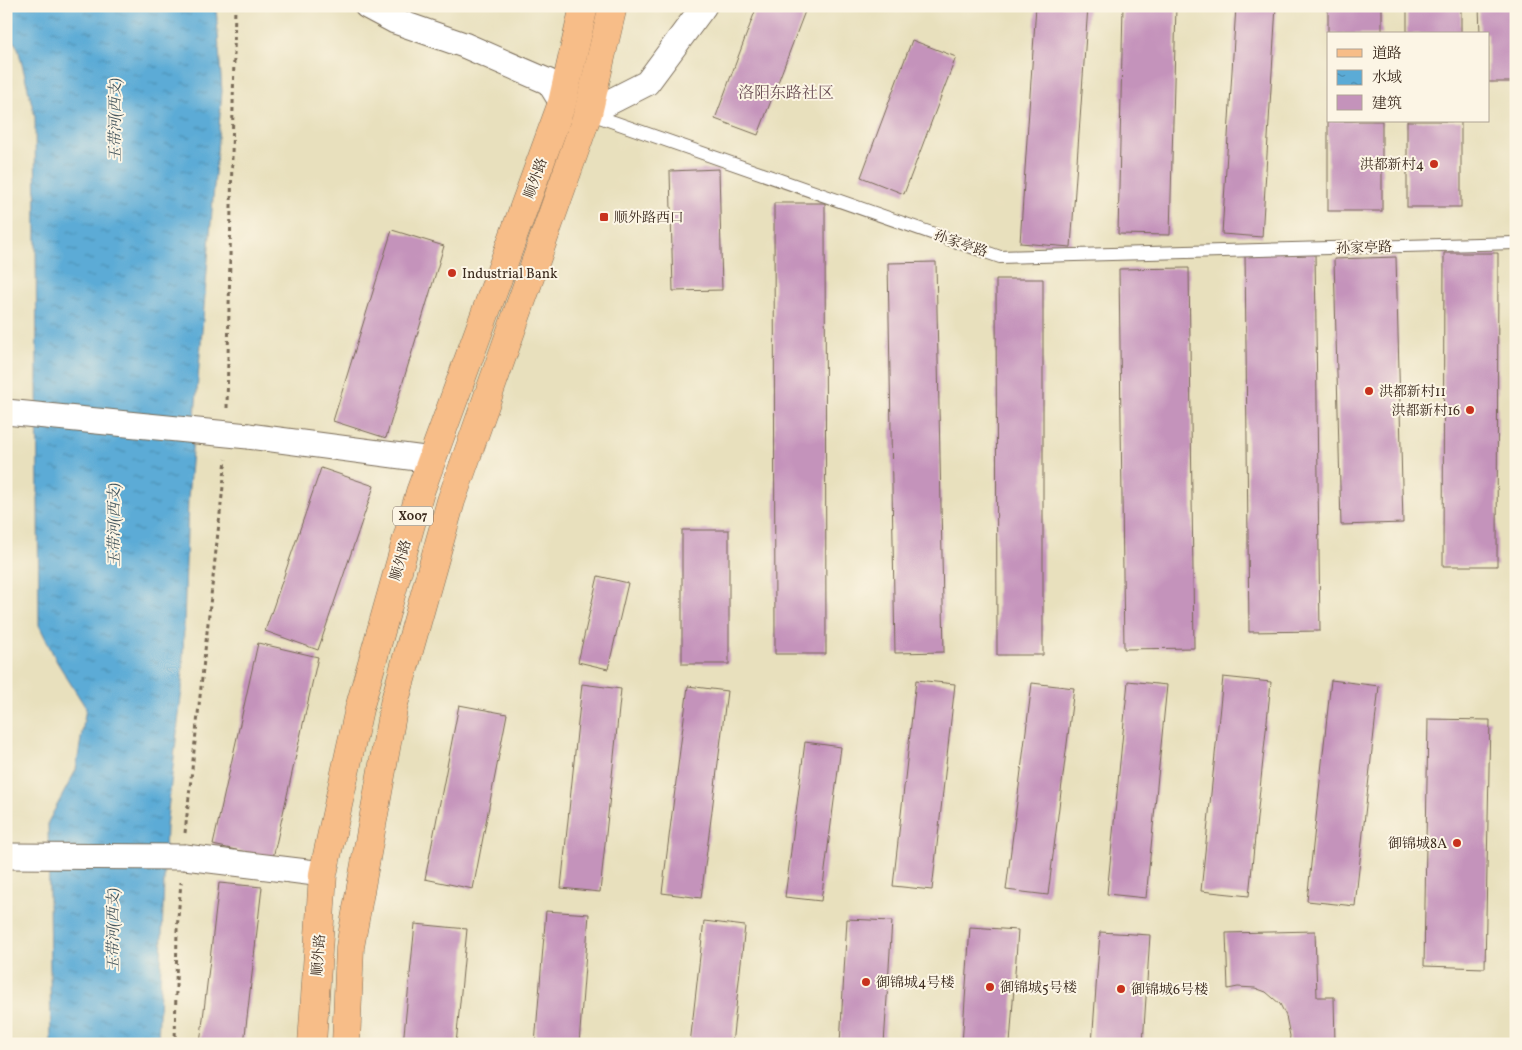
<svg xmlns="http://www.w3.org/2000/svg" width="1522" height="1050" font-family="Vollkorn,'Noto Serif SC',serif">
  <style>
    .water { fill: url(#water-ripples); stroke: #4b6a7a }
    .building { fill: #c493bb }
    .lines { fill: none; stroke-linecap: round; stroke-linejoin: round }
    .service-casing { stroke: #786a56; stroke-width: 14 }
    .minor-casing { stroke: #786a56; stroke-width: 27 }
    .primary-casing { stroke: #786a56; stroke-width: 29 }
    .path { stroke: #786a56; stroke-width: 3; stroke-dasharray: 4 4; stroke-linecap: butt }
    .service { stroke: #fff; stroke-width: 12 }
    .minor { stroke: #fff; stroke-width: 25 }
    .primary { stroke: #f7bd88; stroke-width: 28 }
    .minor-bridge-casing { stroke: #786a56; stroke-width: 27; stroke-linecap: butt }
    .minor-bridge { stroke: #fff; stroke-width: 25 }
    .poi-dot { fill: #c8321e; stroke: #fcf5e5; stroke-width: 2 }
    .labels { text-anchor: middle; stroke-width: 4; stroke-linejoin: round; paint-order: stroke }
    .shield { fill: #fcf5e5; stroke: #75675a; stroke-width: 1 }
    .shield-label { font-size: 12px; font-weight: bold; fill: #3b2a1e }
    .poi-label { font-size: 14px; fill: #3b2a1e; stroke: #fcf5e5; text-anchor: start }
    .street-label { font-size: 14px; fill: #3b2a1e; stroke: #fcf5e5 }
    .water-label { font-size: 15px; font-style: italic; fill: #46575e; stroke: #fcf5e5 }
    .quarter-label { font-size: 16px; fill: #6b4f55; stroke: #fcf5e5 }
  </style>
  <defs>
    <pattern id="water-ripples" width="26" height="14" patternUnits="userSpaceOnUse" patternTransform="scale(1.25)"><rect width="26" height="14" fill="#5babd6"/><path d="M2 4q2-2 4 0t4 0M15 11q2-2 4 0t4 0" fill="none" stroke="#4c8bad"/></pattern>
  </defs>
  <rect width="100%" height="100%" fill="#fcf5e5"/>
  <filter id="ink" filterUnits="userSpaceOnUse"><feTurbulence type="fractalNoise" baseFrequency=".02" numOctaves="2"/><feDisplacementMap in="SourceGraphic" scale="10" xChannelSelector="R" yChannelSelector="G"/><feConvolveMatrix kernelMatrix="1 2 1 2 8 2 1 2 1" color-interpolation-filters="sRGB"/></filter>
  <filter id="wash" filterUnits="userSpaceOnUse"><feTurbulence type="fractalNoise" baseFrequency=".0096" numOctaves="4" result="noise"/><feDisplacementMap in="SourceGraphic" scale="20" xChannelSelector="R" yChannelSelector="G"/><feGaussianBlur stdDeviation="1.12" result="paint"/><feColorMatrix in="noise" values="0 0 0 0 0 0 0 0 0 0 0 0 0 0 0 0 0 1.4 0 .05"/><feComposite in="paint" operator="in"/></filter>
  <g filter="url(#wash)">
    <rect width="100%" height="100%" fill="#e8e0bd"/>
    <!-- water -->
    <polygon class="water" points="6,6 216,6 222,91 188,499 182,689 166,827 158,1044 51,1044 48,822 76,770 86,708 57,662 39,625 35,117 18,48 6,29"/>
    <g id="blocks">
      <!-- building -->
      <g class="building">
        <polygon points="757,6 807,6 758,135 715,119"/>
        <polygon points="1036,6 1088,6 1071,247 1020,243"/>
        <polygon points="1123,6 1176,6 1170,235 1118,234"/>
        <polygon points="1236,6 1276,6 1262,237 1222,234"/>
        <rect x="1328" y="6" width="54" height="28"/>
        <rect x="1407" y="6" width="54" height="28"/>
        <polygon points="1479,6 1516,6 1516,82 1488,82 1488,34 1480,34"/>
        <polygon points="912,40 956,57 904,194 861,177"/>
        <rect x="1328" y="121" width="54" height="90"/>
        <rect x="1407" y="121" width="54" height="86"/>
        <polygon points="719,169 722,290 673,291 670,171"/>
        <polygon points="774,203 825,203 826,654 775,654"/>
        <polygon points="392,230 444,246 386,438 333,421"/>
        <polygon points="1245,251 1315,251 1320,631 1249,632"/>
        <polygon points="1444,253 1498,253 1497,566 1443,566"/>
        <polygon points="1396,257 1403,523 1341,525 1334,259"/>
        <polygon points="936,262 944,652 895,653 888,263"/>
        <polygon points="1189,268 1194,648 1124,649 1119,269"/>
        <polygon points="996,279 1043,279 1043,655 997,655"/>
        <polygon points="321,468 374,486 318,650 265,631"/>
        <rect x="682" y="530" width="47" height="134"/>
        <polygon points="598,576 628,583 608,669 578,662"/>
        <polygon points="258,643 318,657 273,858 213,845"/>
        <polygon points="1223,677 1271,682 1249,896 1201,891"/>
        <polygon points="916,680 955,684 932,890 893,886"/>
        <polygon points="1331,680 1379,686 1355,906 1307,901"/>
        <polygon points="1128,681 1167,685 1146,898 1107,894"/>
        <polygon points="1032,683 1074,688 1048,895 1006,890"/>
        <polygon points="582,684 621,689 600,892 561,888"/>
        <polygon points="688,686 727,691 701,898 662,893"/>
        <polygon points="459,705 507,714 473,889 425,879"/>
        <polygon points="1428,719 1490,720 1485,968 1424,966"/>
        <polygon points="805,742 841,747 821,901 785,897"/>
        <polygon points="219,883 262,887 244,1044 200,1044"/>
        <polygon points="546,911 589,914 579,1044 535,1044"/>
        <polygon points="847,919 892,921 884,1044 840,1044"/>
        <polygon points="704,921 745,926 732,1044 690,1044"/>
        <polygon points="415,924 467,929 456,1044 403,1044"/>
        <polygon points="970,927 1018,930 1010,1044 962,1044"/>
        <polygon points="1315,931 1317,997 1334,997 1335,1044 1289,1044 1290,1036 1286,1016 1280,1004 1266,992 1255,988 1238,987 1228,989 1226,933"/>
        <polygon points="1100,932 1150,935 1143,1044 1092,1044"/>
      </g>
    </g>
  </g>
  <g filter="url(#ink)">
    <use href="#blocks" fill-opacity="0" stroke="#786a56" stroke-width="1"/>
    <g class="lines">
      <defs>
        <polyline id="service" points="588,113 1000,257 1516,243"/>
        <g id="minor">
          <polyline points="367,6 395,21 464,45 549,82 562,103"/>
          <polyline points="588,113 647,83 704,6"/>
          <polyline points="248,436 432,460"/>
          <polyline points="185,857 323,874"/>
        </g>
        <g id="primary">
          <polyline points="312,1044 323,874 359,709 420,492 562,103 584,6"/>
          <polyline points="346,1044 350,947 394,704 451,501 588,113 613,6"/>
        </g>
      </defs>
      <!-- service casing -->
      <use href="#service" class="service-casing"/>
      <!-- minor casing -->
      <use href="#minor" class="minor-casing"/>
      <!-- primary casing -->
      <use href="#primary" class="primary-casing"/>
      <!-- path -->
      <g class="path">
        <polyline points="227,408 235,6"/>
        <polyline points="185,833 226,459"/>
        <polyline points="175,1044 177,930 181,882"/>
      </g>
      <!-- service -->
      <use href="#service" class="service"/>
      <!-- minor -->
      <use href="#minor" class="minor"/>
      <!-- primary -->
      <use href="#primary" class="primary"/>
      <defs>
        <g id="minor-bridge">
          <polyline points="6,412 248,436"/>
          <polyline points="6,856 185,857"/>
        </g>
      </defs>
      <!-- minor-bridge casing -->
      <use href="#minor-bridge" class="minor-bridge-casing"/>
      <!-- minor-bridge -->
      <use href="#minor-bridge" class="minor-bridge"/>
    </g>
  </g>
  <!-- markers -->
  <g class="poi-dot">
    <circle cx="1434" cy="164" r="5"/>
    <rect x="599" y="212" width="10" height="10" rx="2.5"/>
    <circle cx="452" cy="273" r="5"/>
    <circle cx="1369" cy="391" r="5"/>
    <circle cx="1470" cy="410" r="5"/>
    <circle cx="1457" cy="843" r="5"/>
    <circle cx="866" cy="982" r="5"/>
    <circle cx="990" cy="987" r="5"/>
    <circle cx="1121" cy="989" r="5"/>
  </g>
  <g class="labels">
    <!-- shield labels -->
    <rect class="shield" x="393" y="506.5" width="40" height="19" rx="4"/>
    <g class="shield-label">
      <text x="413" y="520">X007</text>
    </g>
    <!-- poi labels -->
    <g class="poi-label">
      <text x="1424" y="169" text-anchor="end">洪都新村4</text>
      <text x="614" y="222">顺外路西口</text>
      <text x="462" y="278">Industrial Bank</text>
      <text x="1379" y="396">洪都新村11</text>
      <text x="1460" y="415" text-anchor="end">洪都新村16</text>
      <text x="1447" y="848" text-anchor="end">御锦城8A</text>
      <text x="876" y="987">御锦城4号楼</text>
      <text x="1000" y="992">御锦城5号楼</text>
      <text x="1131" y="994">御锦城6号楼</text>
    </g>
    <!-- street labels -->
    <g class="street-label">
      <text transform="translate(535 178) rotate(-70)" y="5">顺外路</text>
      <text transform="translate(961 243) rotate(19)" y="5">孙家亭路</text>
      <text transform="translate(1364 247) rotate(-2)" y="5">孙家亭路</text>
      <text transform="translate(400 560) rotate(-74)" y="5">顺外路</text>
      <text transform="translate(318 955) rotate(-86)" y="5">顺外路</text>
    </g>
    <!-- water labels -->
    <g class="water-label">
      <text transform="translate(115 120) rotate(-90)" y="5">玉带河(西支)</text>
      <text transform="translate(114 525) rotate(-90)" y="5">玉带河(西支)</text>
      <text transform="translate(113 930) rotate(-90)" y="5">玉带河(西支)</text>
    </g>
    <!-- quarter labels -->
    <g class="quarter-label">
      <text x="786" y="98">洛阳东路社区</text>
    </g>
  </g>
  <!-- margin -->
  <rect width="1522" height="1050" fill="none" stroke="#fcf5e5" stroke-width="25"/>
  <!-- legend -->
  <rect x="1327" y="32" width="162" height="90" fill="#fcf5e5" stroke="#afa495"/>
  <rect x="1337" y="49" width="25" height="8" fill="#f7bd88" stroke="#afa495"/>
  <text x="1372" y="58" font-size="15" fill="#3b2a1e">道路</text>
  <rect x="1337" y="70" width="25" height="15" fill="url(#water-ripples)" stroke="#afa495"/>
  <text x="1372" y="82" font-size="15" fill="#3b2a1e">水域</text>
  <rect x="1337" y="95" width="25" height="15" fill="#c493bb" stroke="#afa495"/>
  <text x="1372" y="108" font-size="15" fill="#3b2a1e">建筑</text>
</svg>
